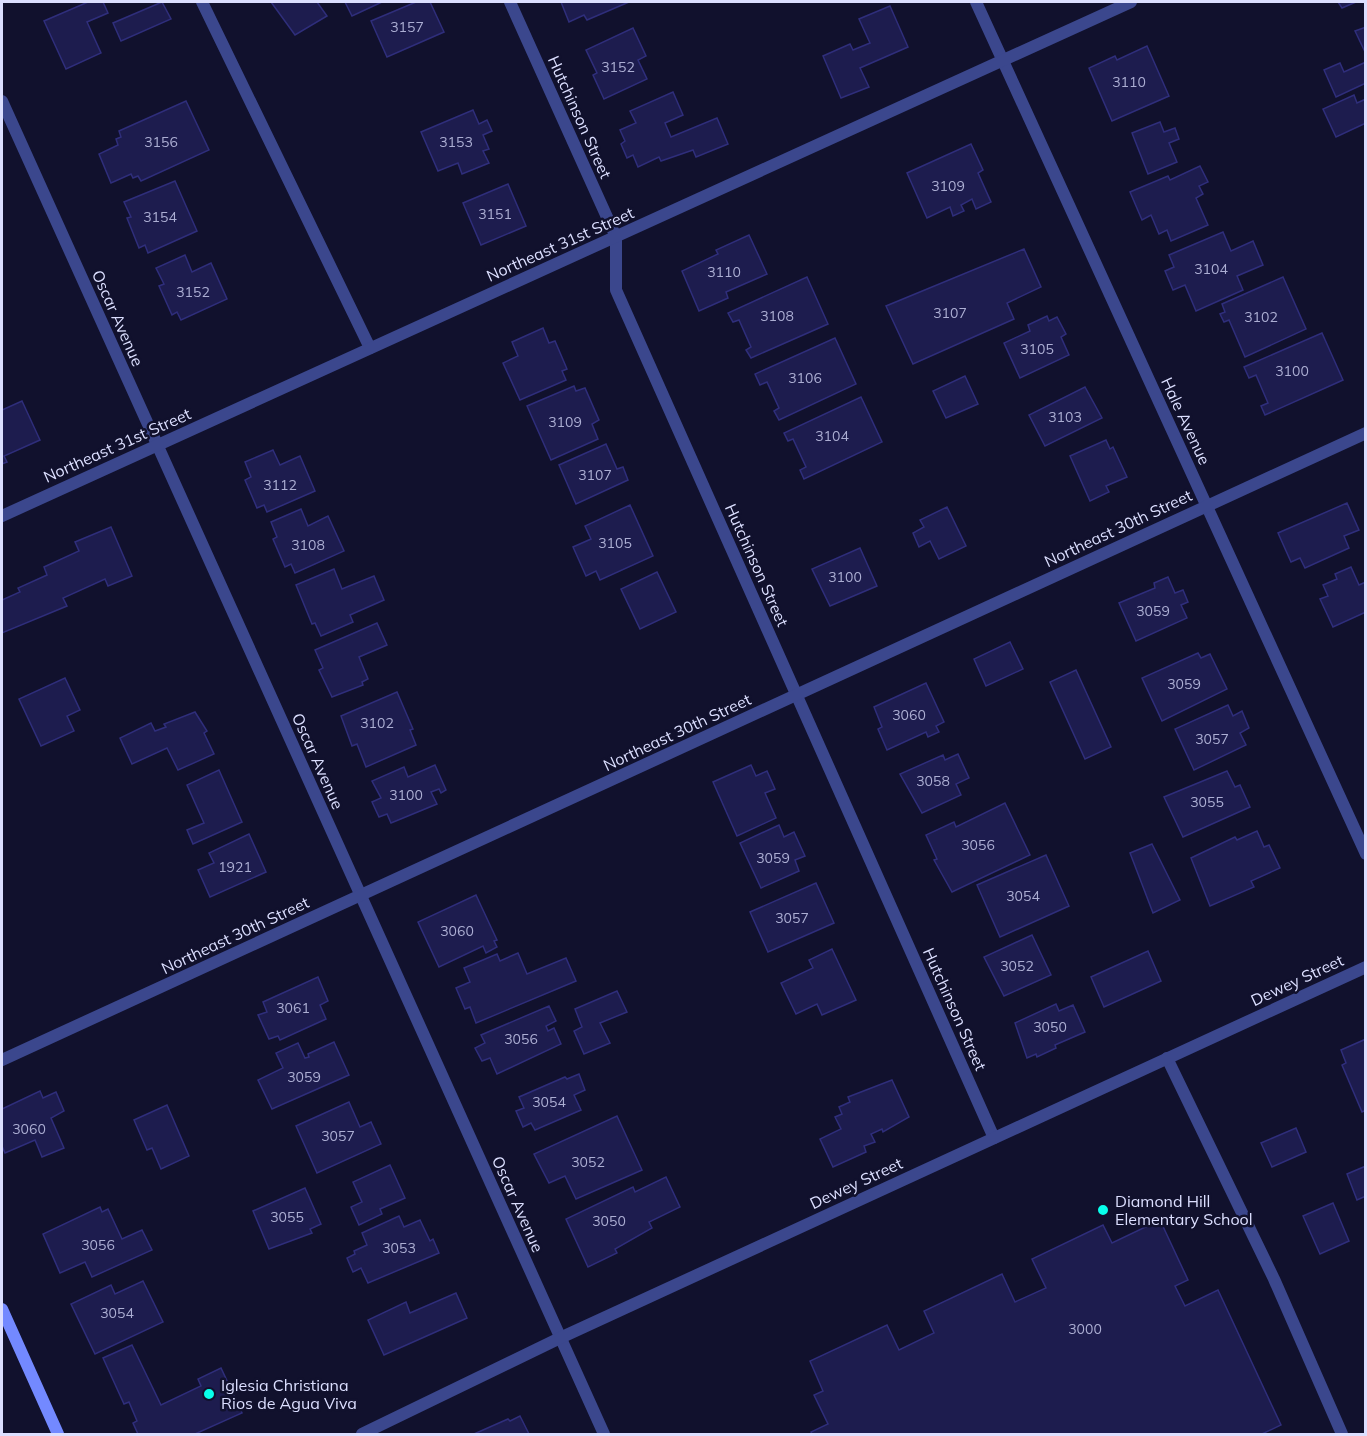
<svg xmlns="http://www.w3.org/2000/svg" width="1367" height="1436" font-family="Mulish,sans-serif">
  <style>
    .building { fill: #1d1c4e; stroke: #2f2e7b; stroke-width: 1.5 }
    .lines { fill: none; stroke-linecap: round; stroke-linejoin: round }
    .lane { stroke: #3b478d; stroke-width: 12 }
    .street { stroke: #3b478d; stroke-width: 12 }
    .secondary { stroke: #7389ff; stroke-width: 12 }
    .poi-dot { fill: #08ffeb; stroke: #11112d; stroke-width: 2 }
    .labels { text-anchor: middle; stroke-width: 5; stroke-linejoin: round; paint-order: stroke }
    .number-label { font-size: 14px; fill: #acaed3 }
    .street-label { font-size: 16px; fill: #dcdfff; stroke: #11112d }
    .poi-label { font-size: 16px; fill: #dcdfff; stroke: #11112d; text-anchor: start }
  </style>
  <rect width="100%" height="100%" fill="#11112d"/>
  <!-- building -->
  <g class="building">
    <polygon points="88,2 103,2 108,13 87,22 101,53 66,69 44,21"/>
    <polygon points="162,2 171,19 121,41 113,23"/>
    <polygon points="271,2 317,2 327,16 295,35"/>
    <polygon points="345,2 382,2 352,16"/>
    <polygon points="416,2 430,2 444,32 387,57 371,21"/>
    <polygon points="561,2 629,2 587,20 584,15 569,22"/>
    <polygon points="1338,2 1356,2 1342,8"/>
    <polygon points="890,6 908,47 860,68 869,87 841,98 823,56 850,44 853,50 870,43 859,19"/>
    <polygon points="1366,27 1366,54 1355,31"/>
    <polygon points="633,28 646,56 638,60 647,79 604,99 593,75 597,73 586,50"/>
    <polygon points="1147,46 1169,96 1112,121 1089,68 1115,56 1117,60"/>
    <polygon points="1366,62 1366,83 1336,97 1324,70 1340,63 1344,72"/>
    <polygon points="673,92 683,115 665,123 671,137 717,118 728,144 696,157 693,150 661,161 659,157 638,167 633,155 627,158 621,144 625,141 620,130 636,123 630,111"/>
    <polygon points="1354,95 1357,103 1366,99 1366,123 1336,137 1323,109"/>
    <polygon points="186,101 209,150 141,181 138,176 133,178 131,174 111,183 99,154 118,145 116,139 121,137 119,131"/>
    <polygon points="473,110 479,124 487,120 492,131 483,135 489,149 483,151 489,163 462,174 458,163 438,171 421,132"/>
    <polygon points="1160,122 1164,132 1175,128 1179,139 1169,143 1177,162 1148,174 1132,133"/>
    <polygon points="971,144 983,170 978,173 991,202 976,209 972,199 961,205 964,211 953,216 950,207 927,218 907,173"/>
    <polygon points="1200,166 1208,182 1199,186 1203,194 1196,198 1208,225 1171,241 1167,230 1159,234 1151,215 1142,220 1130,192 1168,176 1170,180"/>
    <polygon points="175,181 197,231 148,253 145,245 139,248 127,218 131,217 124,202"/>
    <polygon points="508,184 526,226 481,245 463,203"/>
    <polygon points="1223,232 1231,251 1253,241 1263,265 1237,276 1243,290 1196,311 1185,285 1173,290 1165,271 1174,267 1169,255"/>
    <polygon points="749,235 767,274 726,292 728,298 699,311 682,271 718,254 716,250"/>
    <polygon points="1024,249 1041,287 1007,303 1014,319 913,364 886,306"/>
    <polygon points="185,255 192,272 211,263 227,299 181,320 177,312 172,315 159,286 164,284 156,268"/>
    <polygon points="807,277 828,324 751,358 746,350 751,347 739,320 733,322 728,313"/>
    <polygon points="1283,277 1306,329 1245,357 1229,320 1224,322 1220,314 1225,312 1222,304"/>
    <polygon points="1047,316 1049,321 1057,317 1066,334 1061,337 1069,355 1020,378 1004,343 1030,331 1028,325"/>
    <polygon points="543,328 549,343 555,341 567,369 562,371 566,380 520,400 503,363 518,356 512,342"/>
    <polygon points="1322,333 1343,380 1265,415 1261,406 1268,403 1256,375 1249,378 1244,367"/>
    <polygon points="835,338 856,384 779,420 774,411 779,408 767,382 760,385 755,374"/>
    <polygon points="965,376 978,404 946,418 933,391"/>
    <polygon points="574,386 576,391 585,388 599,420 592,424 598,439 551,460 527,406"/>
    <polygon points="1085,387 1102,418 1045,446 1029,415"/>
    <polygon points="861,397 882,442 804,479 800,470 806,467 793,439 788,441 784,433"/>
    <polygon points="22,401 40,440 4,456 7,462 2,464 2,410"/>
    <polygon points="1106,440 1110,449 1113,447 1127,477 1106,486 1109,492 1090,501 1070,456"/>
    <polygon points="606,444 617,469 623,467 628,480 576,504 559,465"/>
    <polygon points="273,450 280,465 300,456 315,491 267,512 264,505 257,508 245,480 251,477 245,462"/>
    <polygon points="1347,503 1359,530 1344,536 1349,548 1305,568 1300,558 1291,562 1278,533"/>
    <polygon points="630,505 653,556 600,580 596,571 586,576 573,547 591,539 585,526"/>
    <polygon points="947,507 966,546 939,559 930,541 919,547 913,533 924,527 920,520"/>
    <polygon points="301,509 308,526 328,516 344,551 295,573 291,564 285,567 273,539 277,537 271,522"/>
    <polygon points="111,527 132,576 108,586 105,579 63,598 67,606 2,633 2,600 20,592 18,588 47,575 44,567 79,551 75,542"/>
    <polygon points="860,548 877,586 830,606 812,569"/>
    <polygon points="1351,567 1359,585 1366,582 1366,612 1333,627 1320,599 1328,596 1323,585 1337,579 1335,574"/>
    <polygon points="334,569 342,589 374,576 384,600 350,615 353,622 321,636 315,623 312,624 296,585"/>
    <polygon points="657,572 676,612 640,629 621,589"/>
    <polygon points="1168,577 1175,593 1183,590 1188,602 1181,605 1187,618 1136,641 1119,603 1155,588 1154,583"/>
    <polygon points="377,623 387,645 359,657 368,679 362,682 363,685 332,697 319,670 323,668 315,650"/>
    <polygon points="1010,642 1023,669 986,686 974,659"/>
    <polygon points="1198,653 1201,658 1210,654 1227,689 1162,721 1142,678"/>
    <polygon points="1076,670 1111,747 1085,759 1050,682"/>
    <polygon points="65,678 80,710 67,716 74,731 41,746 19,699"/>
    <polygon points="926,683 944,722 936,726 939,732 928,737 926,732 887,750 878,729 882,727 874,707"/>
    <polygon points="397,692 413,729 410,730 416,745 366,767 357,744 352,746 341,716"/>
    <polygon points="1228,705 1233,716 1242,711 1249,728 1240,733 1246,745 1194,770 1175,729"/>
    <polygon points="195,712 207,731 204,733 214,754 178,770 167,748 132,764 120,738 151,723 155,731 166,727 164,724"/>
    <polygon points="958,754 969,778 956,784 961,795 922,813 900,774 943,755 945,760"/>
    <polygon points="435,765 446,790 441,793 439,789 431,792 437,804 391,823 387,814 379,817 372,802 381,798 372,781 404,767 408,777"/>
    <polygon points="751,765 756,776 767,771 775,789 765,793 776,818 737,836 713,782"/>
    <polygon points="219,770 242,822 193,844 187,830 204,823 187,785"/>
    <polygon points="1227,771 1235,787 1240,785 1250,807 1183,837 1164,797"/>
    <polygon points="1005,803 1030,855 952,892 934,860 937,859 926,835 954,822 956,827"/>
    <polygon points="779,825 784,837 794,832 805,856 795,860 799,871 761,888 740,843"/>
    <polygon points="1257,831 1264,847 1269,845 1280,868 1251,881 1254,887 1210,906 1191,858 1235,837 1237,840"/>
    <polygon points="249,834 266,872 210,897 198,870 214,863 209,853"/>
    <polygon points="1152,844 1180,900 1153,913 1130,853"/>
    <polygon points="1046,855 1069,906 1000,937 977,885"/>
    <polygon points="816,883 834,923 768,952 750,912"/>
    <polygon points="476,895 497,940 494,941 497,947 486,953 483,946 439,967 418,922"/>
    <polygon points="1032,935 1051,975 1004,996 984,957"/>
    <polygon points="832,949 856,1000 822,1015 817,1004 796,1014 781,983 813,968 809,960"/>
    <polygon points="1148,951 1161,981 1104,1007 1091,977"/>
    <polygon points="518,953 527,974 566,958 576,981 476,1023 470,1007 465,1009 456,988 470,982 464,968 497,954 500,961"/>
    <polygon points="318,977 328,1001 320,1005 326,1019 280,1040 278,1036 269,1039 258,1015 267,1012 263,1002"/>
    <polygon points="617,991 627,1012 600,1023 610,1043 584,1054 574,1031 582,1027 575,1009"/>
    <polygon points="1056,1004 1059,1011 1073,1005 1085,1032 1055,1045 1056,1048 1037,1057 1036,1054 1027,1058 1015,1023"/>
    <polygon points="549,1006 556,1021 546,1026 548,1031 554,1028 561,1044 497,1074 490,1058 482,1061 475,1048 485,1043 481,1035"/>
    <polygon points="1366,1039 1366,1110 1362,1112 1342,1065 1346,1063 1341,1050"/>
    <polygon points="334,1042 349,1075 272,1109 258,1080 283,1068 276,1053 298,1043 305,1058 309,1057 308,1054"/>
    <polygon points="579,1074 585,1090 574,1095 581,1110 535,1130 531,1123 523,1127 516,1111 524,1108 519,1097 565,1077 567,1079"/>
    <polygon points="892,1080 909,1117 883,1132 882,1129 871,1134 875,1142 864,1146 866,1152 833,1167 820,1139 841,1129 835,1117 842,1114 839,1107 850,1102 848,1097"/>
    <polygon points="40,1091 43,1098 56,1092 64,1111 51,1118 64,1148 42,1157 35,1140 5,1153 2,1146 2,1109"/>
    <polygon points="349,1102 360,1127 371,1122 381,1144 317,1173 296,1126"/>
    <polygon points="167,1105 189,1156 161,1169 152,1148 147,1150 134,1120"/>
    <polygon points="617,1116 642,1170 576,1199 565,1176 549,1183 534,1154"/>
    <polygon points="1296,1128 1306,1152 1272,1167 1261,1143"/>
    <polygon points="390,1165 405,1198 380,1209 382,1214 359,1225 351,1207 362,1202 353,1182"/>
    <polygon points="1366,1166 1366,1196 1357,1200 1347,1174"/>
    <polygon points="666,1177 680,1207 649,1222 652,1228 615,1249 617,1253 588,1267 566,1219 633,1187 635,1192"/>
    <polygon points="305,1188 321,1224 310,1229 312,1233 269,1249 253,1211"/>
    <polygon points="1333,1203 1349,1241 1320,1254 1303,1216"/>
    <polygon points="100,1207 102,1212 108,1209 122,1239 142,1230 152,1250 92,1277 85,1262 60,1273 43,1234"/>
    <polygon points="399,1216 404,1227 420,1220 430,1241 433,1239 439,1253 368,1283 361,1268 353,1272 347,1258 355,1254 354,1251 367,1245 362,1233"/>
    <polygon points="1160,1220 1188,1280 1175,1286 1185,1306 1218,1290 1281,1425 1262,1434 812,1434 811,1432 828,1424 814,1395 823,1391 810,1361 887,1325 899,1350 934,1333 924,1311 1002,1274 1015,1302 1046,1288 1032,1259 1103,1225 1112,1243"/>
    <polygon points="143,1281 163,1322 95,1354 71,1304 111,1285 115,1294"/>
    <polygon points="456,1293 467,1318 384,1355 368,1320 406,1302 410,1313"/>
    <polygon points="132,1345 161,1405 201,1386 198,1379 221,1368 242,1413 195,1434 138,1434 133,1423 137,1421 129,1402 124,1404 103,1358"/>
    <polygon points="520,1416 529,1434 474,1434 508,1419 510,1421"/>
  </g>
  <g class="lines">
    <!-- lane -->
    <g class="lane">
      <polyline points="202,2 370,348"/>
      <polyline points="1167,1058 1274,1279 1342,1434"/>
    </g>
    <!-- street -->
    <g class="street">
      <polyline points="510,2 616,237 616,290 994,1138"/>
      <polyline points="976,2 1366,854"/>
      <polyline points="2,101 604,1434"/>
      <polyline points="2,516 1131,2"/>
      <polyline points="2,1060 1366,433"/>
      <polyline points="362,1434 560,1338 1366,967"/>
    </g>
    <!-- secondary -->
    <polyline class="secondary" points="2,1309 58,1434"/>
  </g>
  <!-- markers -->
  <g class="poi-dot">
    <circle cx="1103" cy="1210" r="6"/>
    <circle cx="209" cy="1394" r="6"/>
  </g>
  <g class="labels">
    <!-- number labels -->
    <g class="number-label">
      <text x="407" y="32">3157</text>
      <text x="618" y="72">3152</text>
      <text x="1129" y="87">3110</text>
      <text x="161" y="147">3156</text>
      <text x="456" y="147">3153</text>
      <text x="948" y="191">3109</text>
      <text x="495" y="219">3151</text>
      <text x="160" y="222">3154</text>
      <text x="1211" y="274">3104</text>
      <text x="724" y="277">3110</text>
      <text x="193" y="297">3152</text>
      <text x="950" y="318">3107</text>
      <text x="777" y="321">3108</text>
      <text x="1261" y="322">3102</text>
      <text x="1037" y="354">3105</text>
      <text x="1292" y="376">3100</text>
      <text x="805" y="383">3106</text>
      <text x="1065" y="422">3103</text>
      <text x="565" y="427">3109</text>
      <text x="832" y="441">3104</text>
      <text x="595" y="480">3107</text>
      <text x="280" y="490">3112</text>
      <text x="615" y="548">3105</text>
      <text x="308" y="550">3108</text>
      <text x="845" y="582">3100</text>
      <text x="1153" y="616">3059</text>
      <text x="1184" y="689">3059</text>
      <text x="909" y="720">3060</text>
      <text x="377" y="728">3102</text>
      <text x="1212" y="744">3057</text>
      <text x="933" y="786">3058</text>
      <text x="406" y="800">3100</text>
      <text x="1207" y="807">3055</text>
      <text x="978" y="850">3056</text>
      <text x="773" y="863">3059</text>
      <text x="235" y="872">1921</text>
      <text x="1023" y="901">3054</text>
      <text x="792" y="923">3057</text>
      <text x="457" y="936">3060</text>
      <text x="1017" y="971">3052</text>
      <text x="293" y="1013">3061</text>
      <text x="1050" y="1032">3050</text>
      <text x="521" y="1044">3056</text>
      <text x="304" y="1082">3059</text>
      <text x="549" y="1107">3054</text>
      <text x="29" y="1134">3060</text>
      <text x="338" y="1141">3057</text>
      <text x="588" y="1167">3052</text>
      <text x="287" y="1222">3055</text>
      <text x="609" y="1226">3050</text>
      <text x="98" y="1250">3056</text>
      <text x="399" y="1253">3053</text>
      <text x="117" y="1318">3054</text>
      <text x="1085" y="1334">3000</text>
    </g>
    <!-- street labels -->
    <g class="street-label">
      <text transform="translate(580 117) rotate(66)" y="6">Hutchinson Street</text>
      <text transform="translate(560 244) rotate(-24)" y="6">Northeast 31st Street</text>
      <text transform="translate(118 318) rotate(66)" y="6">Oscar Avenue</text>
      <text transform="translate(1186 421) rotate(65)" y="6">Hale Avenue</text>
      <text transform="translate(117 445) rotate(-24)" y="6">Northeast 31st Street</text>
      <text transform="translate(1118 528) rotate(-25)" y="6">Northeast 30th Street</text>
      <text transform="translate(757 565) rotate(66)" y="6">Hutchinson Street</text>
      <text transform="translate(677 732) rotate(-25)" y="6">Northeast 30th Street</text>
      <text transform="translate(318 761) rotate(66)" y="6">Oscar Avenue</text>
      <text transform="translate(235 935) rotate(-25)" y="6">Northeast 30th Street</text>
      <text transform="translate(1297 980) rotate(-25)" y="6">Dewey Street</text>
      <text transform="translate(955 1009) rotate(66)" y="6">Hutchinson Street</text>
      <text transform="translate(856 1183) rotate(-25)" y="6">Dewey Street</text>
      <text transform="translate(518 1204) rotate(66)" y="6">Oscar Avenue</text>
    </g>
    <!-- poi labels -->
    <g class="poi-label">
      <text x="1115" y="1207">Diamond Hill<tspan x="1115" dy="18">Elementary School</tspan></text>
      <text x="221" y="1391">Iglesia Christiana<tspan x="221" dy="18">Rios de Agua Viva</tspan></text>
    </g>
  </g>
  <!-- border -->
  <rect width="1367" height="1436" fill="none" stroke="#dcdfff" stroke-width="6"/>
</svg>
